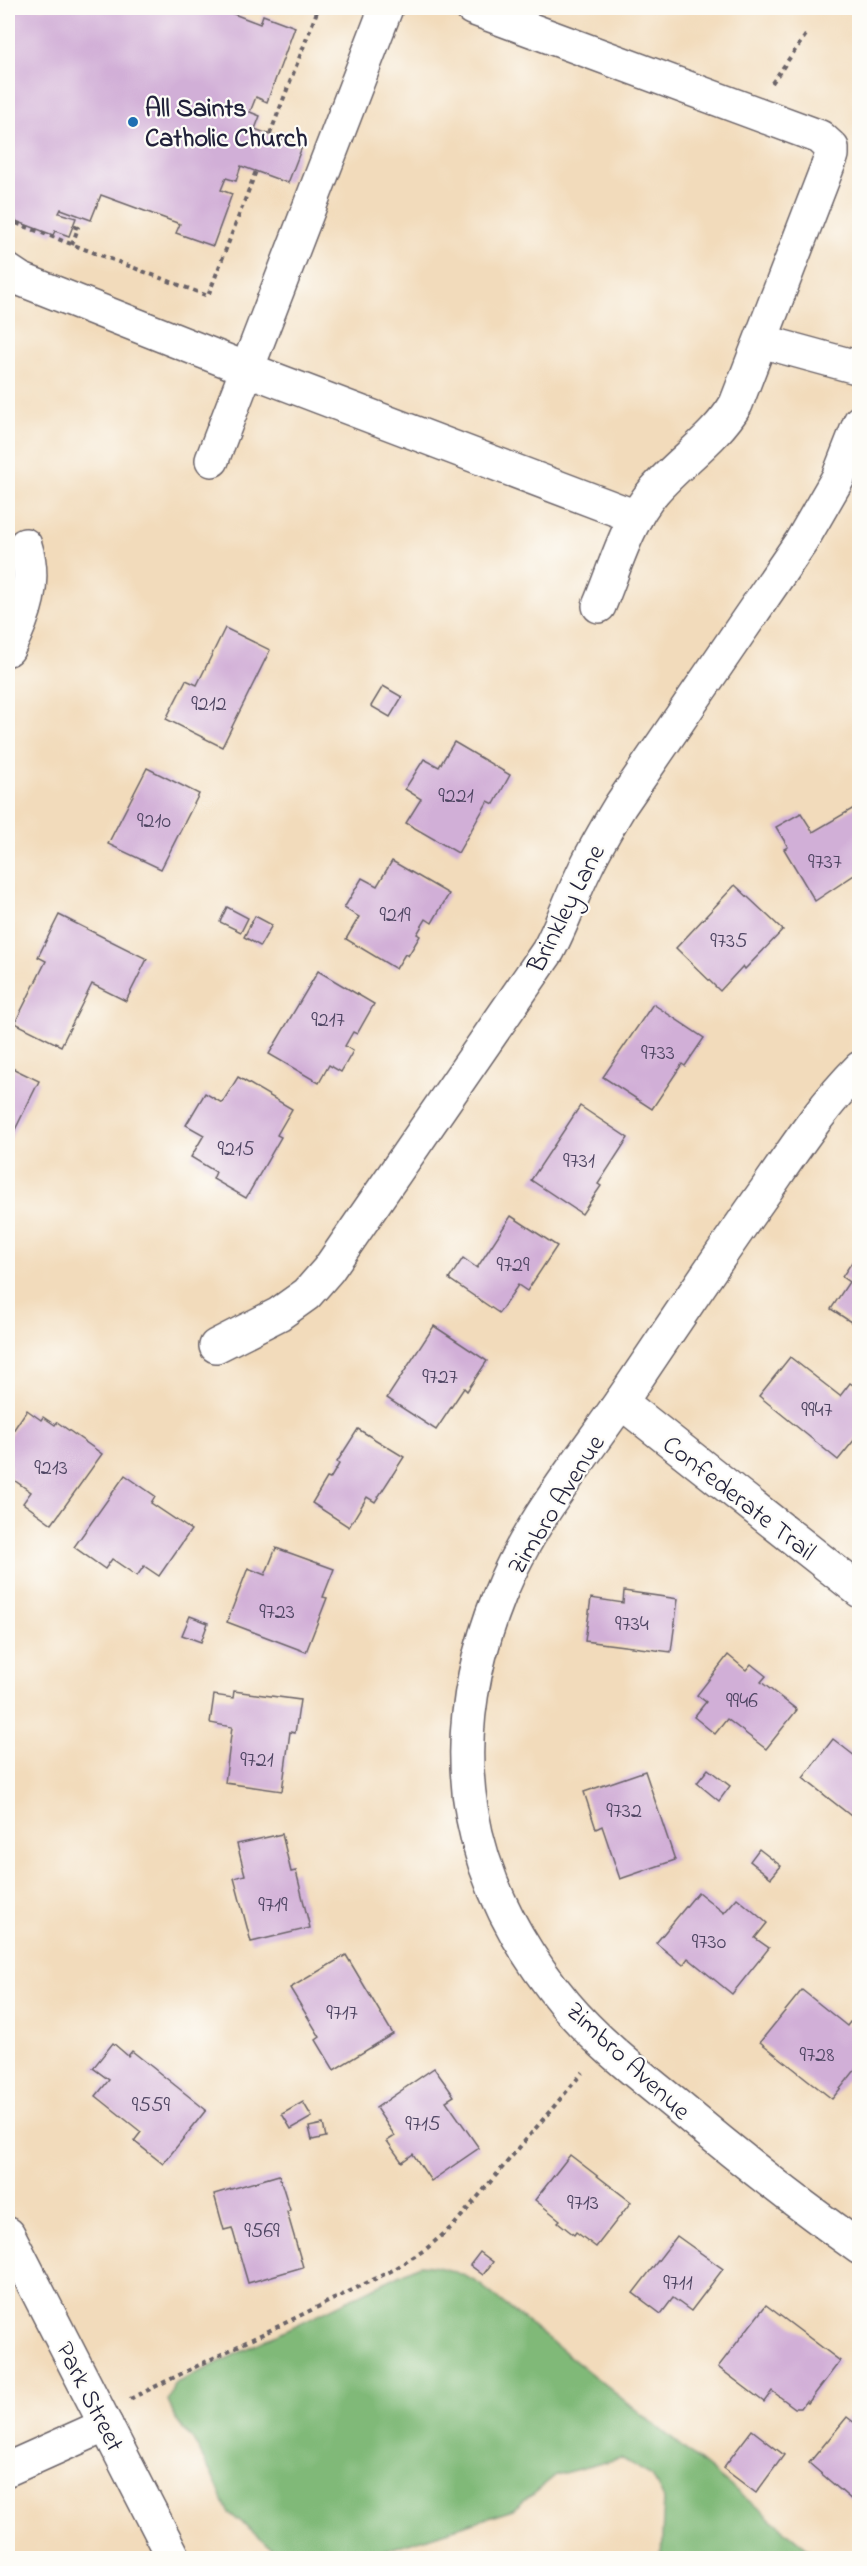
<svg xmlns="http://www.w3.org/2000/svg" width="867" height="2566" font-family="'Indie Flower',sans-serif">
  <style>
    .forest { fill: #80b978; stroke: #516e5a; stroke-width: 1.5 }
    .building { fill: #d1afd7 }
    .lines { fill: none; stroke-linecap: round; stroke-linejoin: round }
    .minor-casing { stroke: #6b6368; stroke-width: 36 }
    .path { stroke: #6b6368; stroke-width: 4; stroke-dasharray: 4.5 4.5; stroke-linecap: butt }
    .minor { stroke: #fff; stroke-width: 33 }
    .poi-dot { fill: #1f6fb2; stroke: #fdfcf7; stroke-width: 2 }
    .labels { text-anchor: middle; stroke-width: 4.5; stroke-linejoin: round; paint-order: stroke }
    .number-label { font-size: 22px; fill: #4e4562 }
    .poi-label { font-size: 26px; font-weight: bold; fill: #22223b; stroke: #fdfcf7; text-anchor: start }
    .street-label { font-size: 26px; fill: #22223b; stroke: #fdfcf7 }
  </style>
  <rect width="100%" height="100%" fill="#fdfcf7"/>
  <filter id="ink" filterUnits="userSpaceOnUse"><feTurbulence type="fractalNoise" baseFrequency=".0167" numOctaves="2"/><feDisplacementMap in="SourceGraphic" scale="12" xChannelSelector="R" yChannelSelector="G"/><feConvolveMatrix kernelMatrix="1 2 1 2 8 2 1 2 1" color-interpolation-filters="sRGB"/></filter>
  <filter id="wash" filterUnits="userSpaceOnUse"><feTurbulence type="fractalNoise" baseFrequency=".008" numOctaves="4" result="noise"/><feDisplacementMap in="SourceGraphic" scale="24" xChannelSelector="R" yChannelSelector="G"/><feGaussianBlur stdDeviation="1.35" result="paint"/><feColorMatrix in="noise" values="0 0 0 0 0 0 0 0 0 0 0 0 0 0 0 0 0 1.4 0 .05"/><feComposite in="paint" operator="in"/></filter>
  <g filter="url(#wash)">
    <rect width="100%" height="100%" fill="#f2dbbb"/>
    <!-- forest -->
    <path class="forest" d="M420,2265C443,2266 462,2272 482,2286L820,2558H661L664,2499L652,2476L621,2458L556,2475L513,2510L373,2554L368,2558H279L276,2551L228,2512L214,2479L193,2440L175,2419L168,2400L174,2384Z"/>
    <g id="blocks">
      <!-- building -->
      <g class="building">
        <polygon points="8,8 218,8 260,24 263,15 295,27 267,102 256,97 250,112 260,116 255,129 302,147 288,183 241,166 236,181 226,178 221,190 232,194 213,246 176,233 180,224 101,195 91,220 61,209 59,213 76,218 69,236 55,231 53,235 8,218"/>
        <polygon points="225,628 270,650 222,747 166,719 186,680 197,685"/>
        <polygon points="383,686 402,697 390,717 371,706"/>
        <polygon points="454,742 510,775 494,804 488,801 458,853 406,823 421,799 405,789 424,759 439,767"/>
        <polygon points="147,768 199,794 161,869 108,844"/>
        <polygon points="859,805 860,871 815,901 784,849 788,847 776,827 801,813 813,832"/>
        <polygon points="392,861 449,894 432,923 426,919 417,934 420,936 408,956 405,954 396,969 346,939 359,917 344,908 362,878 377,886"/>
        <polygon points="735,885 783,930 745,969 743,966 720,991 676,948"/>
        <polygon points="227,907 248,918 241,932 220,922"/>
        <polygon points="59,915 147,959 126,1001 92,984 61,1046 15,1023 46,961 38,957"/>
        <polygon points="255,916 272,925 260,946 244,937"/>
        <polygon points="318,971 374,1004 357,1034 353,1032 345,1046 353,1051 341,1072 329,1065 319,1083 269,1054"/>
        <polygon points="653,1004 704,1038 685,1066 682,1064 652,1109 603,1077"/>
        <polygon points="8,1066 39,1081 8,1144"/>
        <polygon points="238,1077 292,1109 277,1135 281,1137 246,1198 213,1179 216,1172 191,1157 204,1135 186,1125 205,1093 222,1103"/>
        <polygon points="580,1106 628,1138 598,1184 601,1186 582,1214 531,1180"/>
        <polygon points="511,1216 557,1246 527,1291 518,1285 499,1313 449,1279 463,1258 477,1268"/>
        <polygon points="860,1250 860,1328 831,1309 849,1282 842,1277"/>
        <polygon points="434,1326 487,1361 467,1391 464,1388 436,1430 387,1398"/>
        <polygon points="790,1357 840,1396 850,1383 860,1390 860,1433 838,1460 759,1396"/>
        <polygon points="27,1410 41,1420 43,1417 55,1425 57,1422 102,1454 52,1524 23,1503 31,1492 8,1476 11,1467 8,1465 8,1438"/>
        <polygon points="358,1429 404,1457 375,1502 367,1497 349,1527 312,1503 327,1478 330,1479 339,1464 337,1462"/>
        <polygon points="125,1475 155,1496 151,1503 191,1530 159,1576 144,1566 137,1576 112,1559 105,1569 74,1547"/>
        <polygon points="276,1548 334,1569 323,1597 327,1598 306,1652 227,1622 248,1568 265,1575"/>
        <polygon points="624,1591 678,1599 671,1652 585,1641 591,1598 623,1603"/>
        <polygon points="190,1616 208,1623 201,1642 182,1635"/>
        <polygon points="728,1655 746,1670 751,1664 766,1676 761,1682 797,1710 766,1749 727,1719 715,1734 694,1717 706,1702 697,1695"/>
        <polygon points="234,1691 300,1700 295,1733 290,1732 282,1791 225,1783 232,1727 210,1723 214,1695 233,1698"/>
        <polygon points="833,1739 860,1760 860,1823 803,1778"/>
        <polygon points="708,1769 730,1786 719,1801 697,1783"/>
        <polygon points="645,1771 675,1860 620,1879 602,1826 596,1829 584,1792"/>
        <polygon points="282,1834 291,1872 296,1871 310,1928 251,1942 234,1878 245,1875 237,1844"/>
        <polygon points="759,1849 781,1866 771,1878 750,1861"/>
        <polygon points="698,1892 724,1913 737,1898 767,1923 755,1938 769,1948 732,1994 688,1958 683,1965 656,1943"/>
        <polygon points="346,1955 393,2034 334,2070 316,2040 320,2037 290,1988"/>
        <polygon points="802,1990 847,2026 850,2022 860,2029 860,2064 832,2099 760,2042"/>
        <polygon points="113,2043 128,2056 132,2051 206,2110 163,2164 134,2141 141,2132 96,2096 109,2080 93,2068"/>
        <polygon points="434,2068 454,2096 446,2101 479,2148 431,2181 413,2154 402,2162 387,2141 395,2136 376,2108"/>
        <polygon points="303,2102 312,2117 291,2129 282,2114"/>
        <polygon points="323,2124 326,2137 312,2140 309,2127"/>
        <polygon points="570,2155 631,2202 596,2247 576,2232 574,2235 558,2222 560,2220 535,2200"/>
        <polygon points="279,2175 290,2210 287,2212 303,2267 248,2283 232,2228 224,2230 214,2194"/>
        <polygon points="677,2236 723,2269 691,2311 673,2298 661,2314 633,2293"/>
        <polygon points="480,2252 493,2262 483,2275 470,2265"/>
        <polygon points="766,2305 840,2361 808,2403 806,2401 801,2408 795,2408 772,2391 764,2402 718,2367"/>
        <polygon points="847,2417 860,2427 860,2507 809,2463"/>
        <polygon points="752,2430 784,2455 756,2493 723,2468"/>
      </g>
    </g>
  </g>
  <g filter="url(#ink)">
    <use href="#blocks" fill-opacity="0" stroke="#6b6368" stroke-width="1.5"/>
    <g class="lines">
      <defs>
        <g id="minor">
          <path d="M472,8L820,137L832,148V155L736,404C716,438 680,461 654,491C627,522 615,568 599,606"/>
          <polyline points="8,271 20,279 247,369 636,517"/>
          <polyline points="761,341 860,368"/>
          <polyline points="212,460 386,8"/>
          <path d="M8,649C25,616 37,582 25,545"/>
          <path d="M860,1068C823,1105 795,1148 766,1190C719,1256 674,1323 629,1390C585,1455 529,1521 500,1594C439,1745 462,1880 566,2005C599,2044 641,2076 680,2108C738,2157 798,2204 860,2248"/>
          <path d="M216,1346L279,1314L307,1294L328,1270L548,951C563,923 572,895 586,867C596,846 608,826 620,806L801,542L838,478L860,422"/>
          <polyline points="621,1402 860,1591"/>
          <polyline points="8,2234 174,2558"/>
          <polyline points="8,2469 106,2425"/>
        </g>
      </defs>
      <!-- minor casing -->
      <use href="#minor" class="minor-casing"/>
      <!-- path -->
      <g class="path">
        <polyline points="772,83 808,32"/>
        <polyline points="270,134 318,9 314,8"/>
        <polyline points="8,220 208,296 256,171"/>
        <polyline points="72,245 78,228 73,226"/>
        <polyline points="130,2399 393,2270 426,2249 454,2225 583,2072"/>
      </g>
      <!-- minor -->
      <use href="#minor" class="minor"/>
    </g>
  </g>
  <!-- markers -->
  <circle class="poi-dot" cx="133" cy="122" r="6"/>
  <g class="labels">
    <!-- number labels -->
    <g class="number-label">
      <text x="209" y="710">9212</text>
      <text x="456" y="802">9221</text>
      <text x="154" y="827">9210</text>
      <text x="825" y="868">9737</text>
      <text x="395" y="921">9219</text>
      <text x="729" y="947">9735</text>
      <text x="328" y="1026">9217</text>
      <text x="658" y="1059">9733</text>
      <text x="236" y="1155">9215</text>
      <text x="579" y="1167">9731</text>
      <text x="513" y="1271">9729</text>
      <text x="440" y="1383">9727</text>
      <text x="817" y="1416">9947</text>
      <text x="51" y="1474">9213</text>
      <text x="277" y="1618">9723</text>
      <text x="632" y="1630">9734</text>
      <text x="742" y="1707">9946</text>
      <text x="257" y="1766">9721</text>
      <text x="624" y="1817">9732</text>
      <text x="273" y="1911">9719</text>
      <text x="709" y="1948">9730</text>
      <text x="342" y="2019">9717</text>
      <text x="817" y="2061">9728</text>
      <text x="151" y="2111">9559</text>
      <text x="423" y="2130">9715</text>
      <text x="583" y="2209">9713</text>
      <text x="262" y="2237">9569</text>
      <text x="678" y="2289">9711</text>
    </g>
    <!-- poi labels -->
    <g class="poi-label">
      <text x="145" y="116">All Saints<tspan x="145" dy="30">Catholic Church</tspan></text>
    </g>
    <!-- street labels -->
    <g class="street-label">
      <text transform="translate(565 908) rotate(-63)" y="9">Brinkley Lane</text>
      <text transform="translate(740 1497) rotate(38)" y="9">Confederate Trail</text>
      <text transform="translate(555 1504) rotate(-58)" y="9">Zimbro Avenue</text>
      <text transform="translate(629 2060) rotate(43)" y="9">Zimbro Avenue</text>
      <text transform="translate(91 2396) rotate(63)" y="9">Park Street</text>
    </g>
  </g>
  <!-- margin -->
  <rect width="867" height="2566" fill="none" stroke="#fdfcf7" stroke-width="30"/>
</svg>
